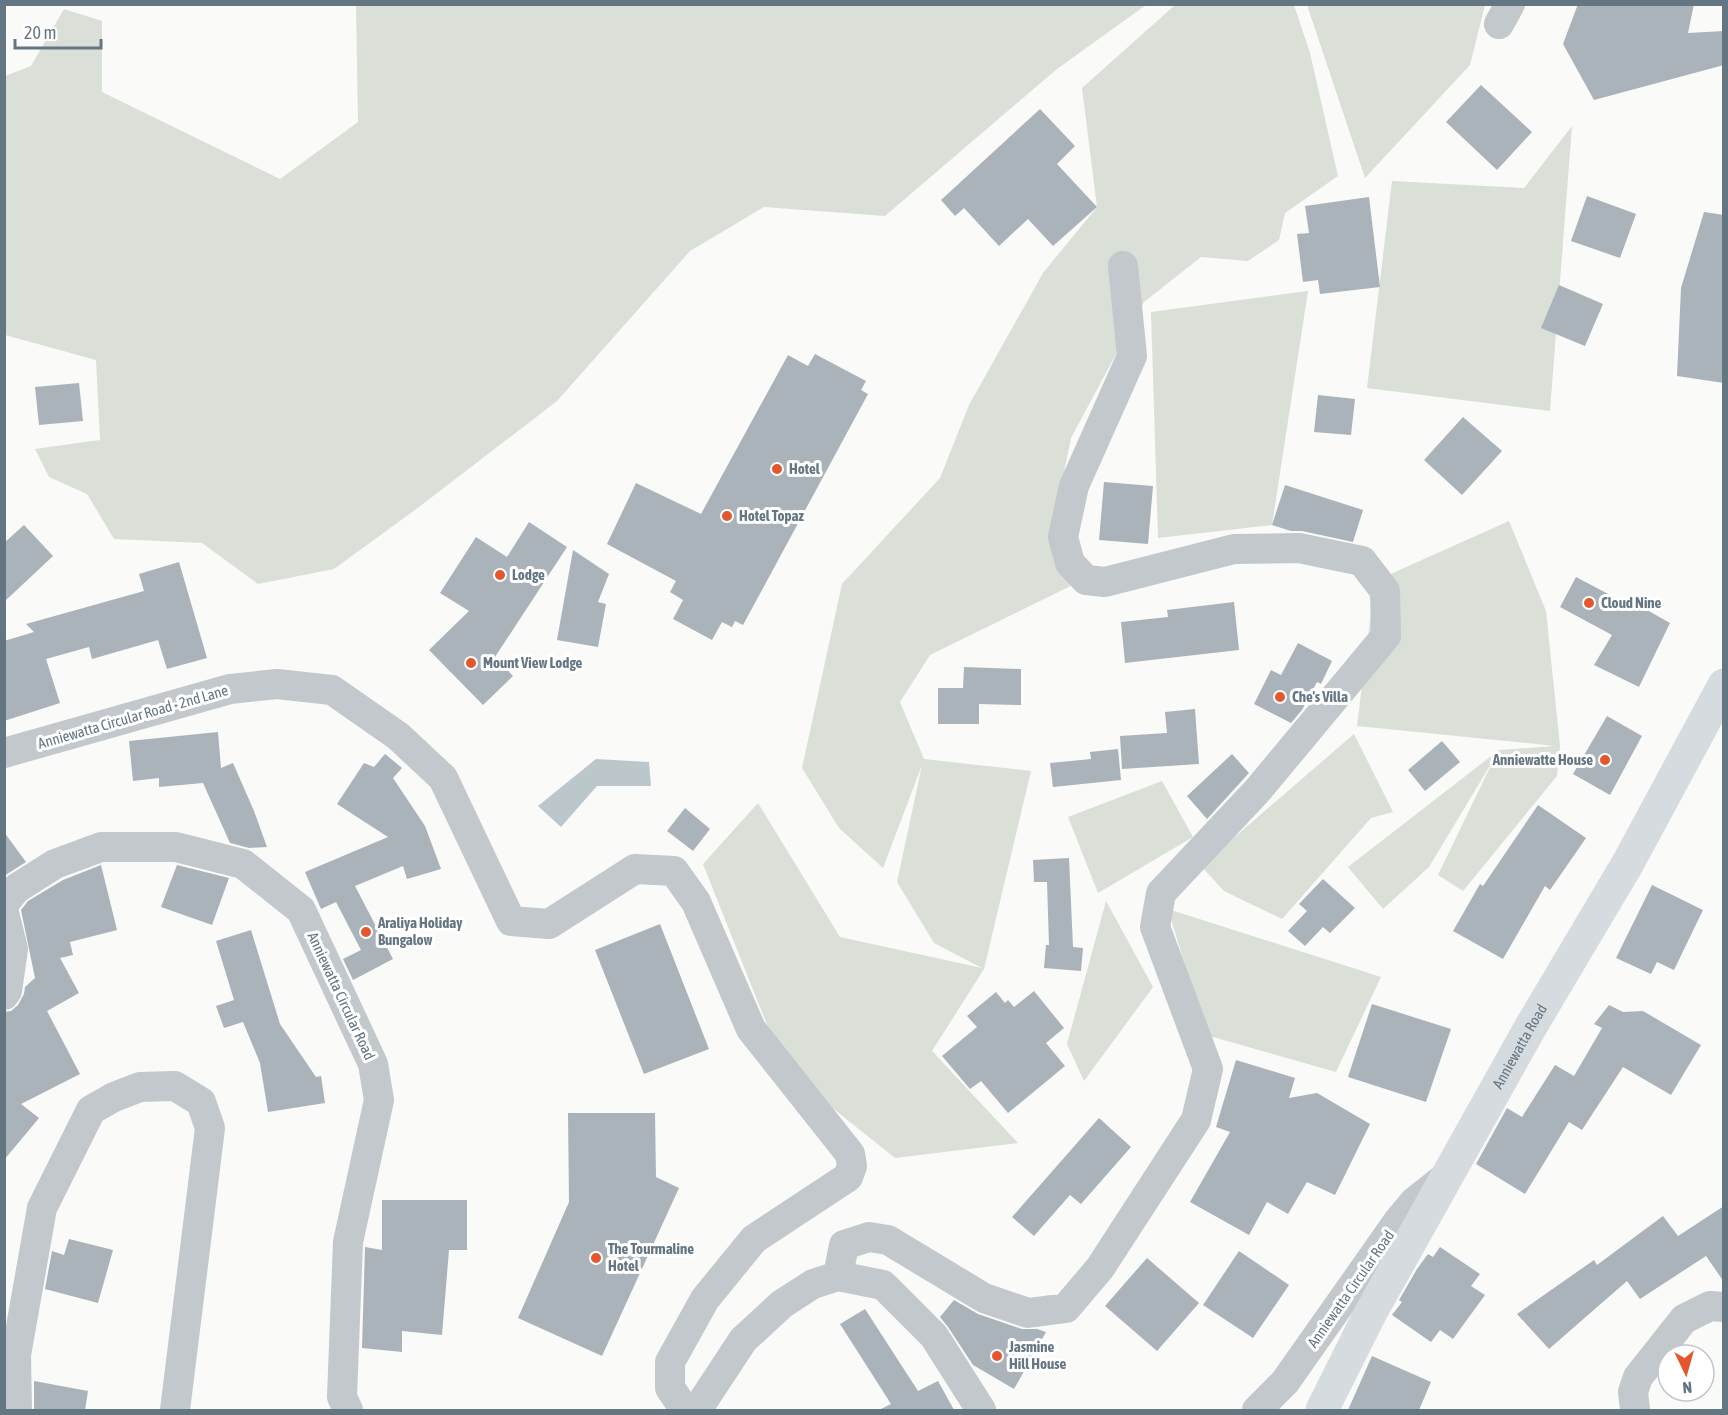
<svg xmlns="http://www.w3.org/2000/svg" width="1728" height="1415" font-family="'Asap Condensed',sans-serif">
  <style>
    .green { fill: #dadfd7 }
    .water { fill: #bbc7cb }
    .building { fill: #aab3b9 }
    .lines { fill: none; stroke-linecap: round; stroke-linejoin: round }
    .street { stroke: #c3c8cc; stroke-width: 30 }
    .secondary { stroke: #d6dbdf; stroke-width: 33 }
    .poi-dot { fill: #e4572e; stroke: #fff; stroke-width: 2 }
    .labels { text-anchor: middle; stroke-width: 6; stroke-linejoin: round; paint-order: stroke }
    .poi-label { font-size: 15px; font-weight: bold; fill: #657683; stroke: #fff; text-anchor: start }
    .street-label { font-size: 15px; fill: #657683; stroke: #fff }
  </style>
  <rect width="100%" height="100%" fill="#fafaf8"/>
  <!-- green -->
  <g class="green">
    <polygon points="356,5 356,4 1146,5 1057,69 885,216 764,207 690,251 557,401 419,507 334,569 258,584 202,543 114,539 87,494 49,477 35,449 100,440 96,360 5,335 5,76 31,66 64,9 102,21 102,92 280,179 358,122"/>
    <polygon points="1175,5 1294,5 1310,53 1338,176 1285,213 1279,240 1248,261 1201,257 1144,302 1071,438 1052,529 1093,575 930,655 900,702 924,759 1031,771 984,969 932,1051 1018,1143 895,1158 785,1070 703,864 758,803 840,937 982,968 934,943 897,882 922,765 883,868 839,828 802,768 842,584 940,478 969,405 1043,273 1097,207 1082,88"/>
    <polygon points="1307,5 1485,5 1470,65 1365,178"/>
    <polygon points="1572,126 1550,411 1367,388 1392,181 1524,188"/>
    <polygon points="1308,291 1272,525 1158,538 1151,312"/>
    <polygon points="1509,521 1546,611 1560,746 1557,776 1463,891 1438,875 1494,759 1429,867 1383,909 1348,867 1499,750 1555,746 1357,726 1375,581"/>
    <polygon points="1354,734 1393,812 1371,818 1282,919 1224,891 1201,866"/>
    <polygon points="1162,781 1193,837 1098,893 1068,817"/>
    <polygon points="1106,901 1153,987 1084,1081 1067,1044"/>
    <polygon points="1168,909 1381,977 1336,1072 1206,1035"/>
  </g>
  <!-- water -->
  <polygon class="water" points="596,759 649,762 651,786 597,786 561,827 538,806"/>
  <!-- building -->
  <g class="building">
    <polygon points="1578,4 1694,4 1688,33 1724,31 1724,65 1594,100 1563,44"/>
    <polygon points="1481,85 1532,132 1497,170 1446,122"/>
    <polygon points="1040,109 1075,146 1057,164 1097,207 1053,246 1028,219 999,246 964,208 955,216 941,200"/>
    <polygon points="1587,196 1636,214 1620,258 1571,241"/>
    <polygon points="1369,197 1380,287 1320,294 1318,280 1303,282 1297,234 1309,233 1305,206"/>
    <polygon points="1704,212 1724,215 1724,383 1677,376 1681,288"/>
    <polygon points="1559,285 1603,304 1585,346 1541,328"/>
    <polygon points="815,354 866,381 861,390 868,394 743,625 735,621 732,627 722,622 712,640 673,619 683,600 670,592 676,581 607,544 636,483 701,514 788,355 808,366"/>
    <polygon points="79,383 83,421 39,425 35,387"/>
    <polygon points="1318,395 1355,399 1351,435 1314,432"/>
    <polygon points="1463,417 1502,451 1462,495 1424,460"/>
    <polygon points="1104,482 1153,486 1148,544 1099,540"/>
    <polygon points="1285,485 1363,510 1353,542 1302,531 1291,531 1272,525"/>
    <polygon points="529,522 567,547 495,657 513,676 483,705 429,650 469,611 440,593 476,537 507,557"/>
    <polygon points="24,525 53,556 4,602 4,543"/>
    <polygon points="573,550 609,574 598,602 606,604 598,647 557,640"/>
    <polygon points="179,562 207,658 167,669 158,640 92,659 89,647 46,659 60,703 4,721 4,641 34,632 26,624 144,591 139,574"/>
    <polygon points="1576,577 1629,605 1631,601 1670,623 1639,687 1594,665 1612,635 1560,607"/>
    <polygon points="1234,602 1239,650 1125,663 1121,622 1168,617 1167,610"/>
    <polygon points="1298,643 1332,661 1321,684 1317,682 1302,710 1291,723 1254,704 1271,670 1281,675"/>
    <polygon points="964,667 1021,669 1021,705 979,704 979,724 938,724 938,688 963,688"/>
    <polygon points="1195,709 1199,764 1122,769 1120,736 1167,733 1165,712"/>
    <polygon points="1607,716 1642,736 1610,795 1573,774"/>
    <polygon points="218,732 221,768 233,763 254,811 267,847 249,848 230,843 203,783 159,787 159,778 133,781 129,741"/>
    <polygon points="1442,741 1460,762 1425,791 1408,770"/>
    <polygon points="1118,749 1121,780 1053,787 1050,763 1091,759 1090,752"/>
    <polygon points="385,754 402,768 393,778 425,826 441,869 407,879 403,866 355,886 393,959 353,980 343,959 361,950 336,902 321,909 305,872 388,837 337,804 364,763 374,767"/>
    <polygon points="1232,754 1249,773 1207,819 1187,796"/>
    <polygon points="1538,805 1586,838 1550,890 1545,886 1503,959 1453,931 1480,884 1483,886"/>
    <polygon points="685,808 710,829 693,851 667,831"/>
    <polygon points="4,832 26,862 4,876"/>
    <polygon points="1069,858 1073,947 1083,948 1081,971 1044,968 1046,945 1049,945 1047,882 1034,882 1033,860"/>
    <polygon points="101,865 117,930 70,942 73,955 60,958 79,993 47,1011 80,1074 21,1104 39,1118 4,1160 4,1012 11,1011 18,1005 24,994 25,987 35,978 21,910 28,901 63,880"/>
    <polygon points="177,865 229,878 212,925 161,907"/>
    <polygon points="1323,879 1355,908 1330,933 1323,927 1305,946 1288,931 1307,911 1299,904"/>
    <polygon points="1652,885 1703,910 1674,970 1657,962 1651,974 1616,958"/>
    <polygon points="660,924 709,1049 644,1074 595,950"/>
    <polygon points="251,930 280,1024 316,1077 321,1076 325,1103 268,1112 260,1063 243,1022 224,1028 216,1006 234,1000 216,941"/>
    <polygon points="1034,991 1064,1028 1046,1043 1065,1066 1008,1113 981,1081 970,1089 942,1056 977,1027 967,1016 996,992 1005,1003 1008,1000 1014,1007"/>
    <polygon points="1372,1004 1451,1029 1426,1102 1348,1077"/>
    <polygon points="1609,1005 1623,1012 1643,1011 1701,1045 1671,1095 1623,1067 1582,1130 1569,1122 1525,1194 1476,1164 1507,1108 1522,1117 1555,1065 1574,1076 1602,1028 1594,1024"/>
    <polygon points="1236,1060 1295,1078 1289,1098 1317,1093 1370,1124 1335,1195 1307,1182 1288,1214 1267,1202 1249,1235 1190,1202 1230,1132 1216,1127"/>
    <polygon points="568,1113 655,1113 656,1177 679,1188 602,1356 518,1318 569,1202"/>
    <polygon points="1099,1118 1131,1147 1081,1204 1070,1195 1034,1236 1012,1217"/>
    <polygon points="382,1200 467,1200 467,1250 449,1250 442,1335 402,1331 402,1352 362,1348 365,1247 382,1250"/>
    <polygon points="1724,1206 1724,1282 1706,1256 1640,1299 1627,1281 1549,1349 1517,1314 1594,1260 1597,1265 1663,1216 1678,1236"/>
    <polygon points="69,1239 113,1250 98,1303 45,1289 52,1251 64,1255"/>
    <polygon points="1440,1247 1480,1274 1471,1286 1485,1295 1453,1339 1440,1330 1431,1342 1392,1315 1402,1302 1399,1300 1417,1269 1428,1254 1433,1257"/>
    <polygon points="1239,1251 1289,1285 1253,1338 1203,1305"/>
    <polygon points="1147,1258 1199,1303 1157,1351 1105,1306"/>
    <polygon points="954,1300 978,1314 1022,1329 1037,1329 1046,1332 1014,1389 973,1365 948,1327 940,1317"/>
    <polygon points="865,1309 918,1391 938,1381 954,1410 879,1410 891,1404 840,1324"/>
    <polygon points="1372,1356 1431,1382 1419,1410 1348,1410"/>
    <polygon points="34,1381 88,1391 85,1410 34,1410"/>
  </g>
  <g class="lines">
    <!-- street -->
    <g class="street">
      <polyline points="1499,24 1510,4"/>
      <polyline points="4,753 230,689 277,684 332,690 398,736 443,778 511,921 549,924 635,869 674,871 696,902 751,1029 850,1154 852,1166 848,1177 754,1239 705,1299 670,1362 670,1388 685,1410"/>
      <polyline points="4,903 17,888 55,864 101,847 176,847 243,864 301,910 373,1064 379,1100 348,1242 342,1397 348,1410"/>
      <polyline points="4,913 13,949 7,991 4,995"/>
      <polyline points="838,1276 844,1245 869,1237 888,1240 984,1298 1028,1313 1066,1308 1100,1268 1196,1120 1208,1069 1155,927 1161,893 1257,791 1386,636 1385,591 1362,561 1299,548 1234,549 1105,582 1086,580 1070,563 1063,537 1074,486 1132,356 1123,266"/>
      <polyline points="17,1410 16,1355 42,1208 91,1110 114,1097 140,1087 175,1086 201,1102 210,1128 175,1410"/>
      <polyline points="697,1410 743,1340 782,1304 813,1284 838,1276 883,1285 934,1336 981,1410"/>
      <polyline points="1257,1410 1285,1382 1399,1220 1414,1202 1443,1179"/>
      <polyline points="1635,1410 1633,1392 1638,1377 1684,1319 1710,1306 1724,1307"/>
    </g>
    <!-- secondary -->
    <path class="secondary" id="s1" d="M1322,1410L1370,1314L1530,1028L1628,863L1724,685"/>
  </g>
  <!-- markers -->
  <g class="poi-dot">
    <circle cx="777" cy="469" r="6"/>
    <circle cx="727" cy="516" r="6"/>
    <circle cx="500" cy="575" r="6"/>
    <circle cx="1589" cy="603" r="6"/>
    <circle cx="471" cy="663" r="6"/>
    <circle cx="1280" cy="697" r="6"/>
    <circle cx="1605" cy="760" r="6"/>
    <circle cx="366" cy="932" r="6"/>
    <circle cx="596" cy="1258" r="6"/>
    <circle cx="997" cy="1356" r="6"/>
  </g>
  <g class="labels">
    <!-- poi labels -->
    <g class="poi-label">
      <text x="789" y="474">Hotel</text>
      <text x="739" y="521">Hotel Topaz</text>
      <text x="512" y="580">Lodge</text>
      <text x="1601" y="608">Cloud Nine</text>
      <text x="483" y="668">Mount View Lodge</text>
      <text x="1292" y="702">Che's Villa</text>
      <text x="1593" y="765" text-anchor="end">Anniewatte House</text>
      <text x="378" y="928">Araliya Holiday<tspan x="378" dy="17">Bungalow</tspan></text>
      <text x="608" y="1254">The Tourmaline<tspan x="608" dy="17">Hotel</tspan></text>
      <text x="1009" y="1352">Jasmine<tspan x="1009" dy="17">Hill House</tspan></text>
    </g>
    <!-- street labels -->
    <g class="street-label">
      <text transform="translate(133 717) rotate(-16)" y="5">Anniewatta Circular Road - 2nd Lane</text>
      <text transform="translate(341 996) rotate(65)" y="5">Anniewatta Circular Road</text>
      <text dy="5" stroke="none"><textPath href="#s1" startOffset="414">Anniewatta Road</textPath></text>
      <text transform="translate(1351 1289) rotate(-55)" y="5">Anniewatta Circular Road</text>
    </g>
  </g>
  <!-- border -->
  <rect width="1728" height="1415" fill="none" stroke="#657683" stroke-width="12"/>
  <!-- north arrow -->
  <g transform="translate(1686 1373) rotate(175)"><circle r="28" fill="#ffffff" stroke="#c1c8cd" stroke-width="1.5"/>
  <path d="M0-4.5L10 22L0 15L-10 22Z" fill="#e4572e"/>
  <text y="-9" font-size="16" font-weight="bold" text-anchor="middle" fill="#657683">N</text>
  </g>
  <!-- scale -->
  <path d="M15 39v9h86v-9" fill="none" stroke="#657683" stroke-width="3"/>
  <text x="24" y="39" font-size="18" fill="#657683" stroke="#ffffff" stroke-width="4.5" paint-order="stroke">20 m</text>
</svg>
